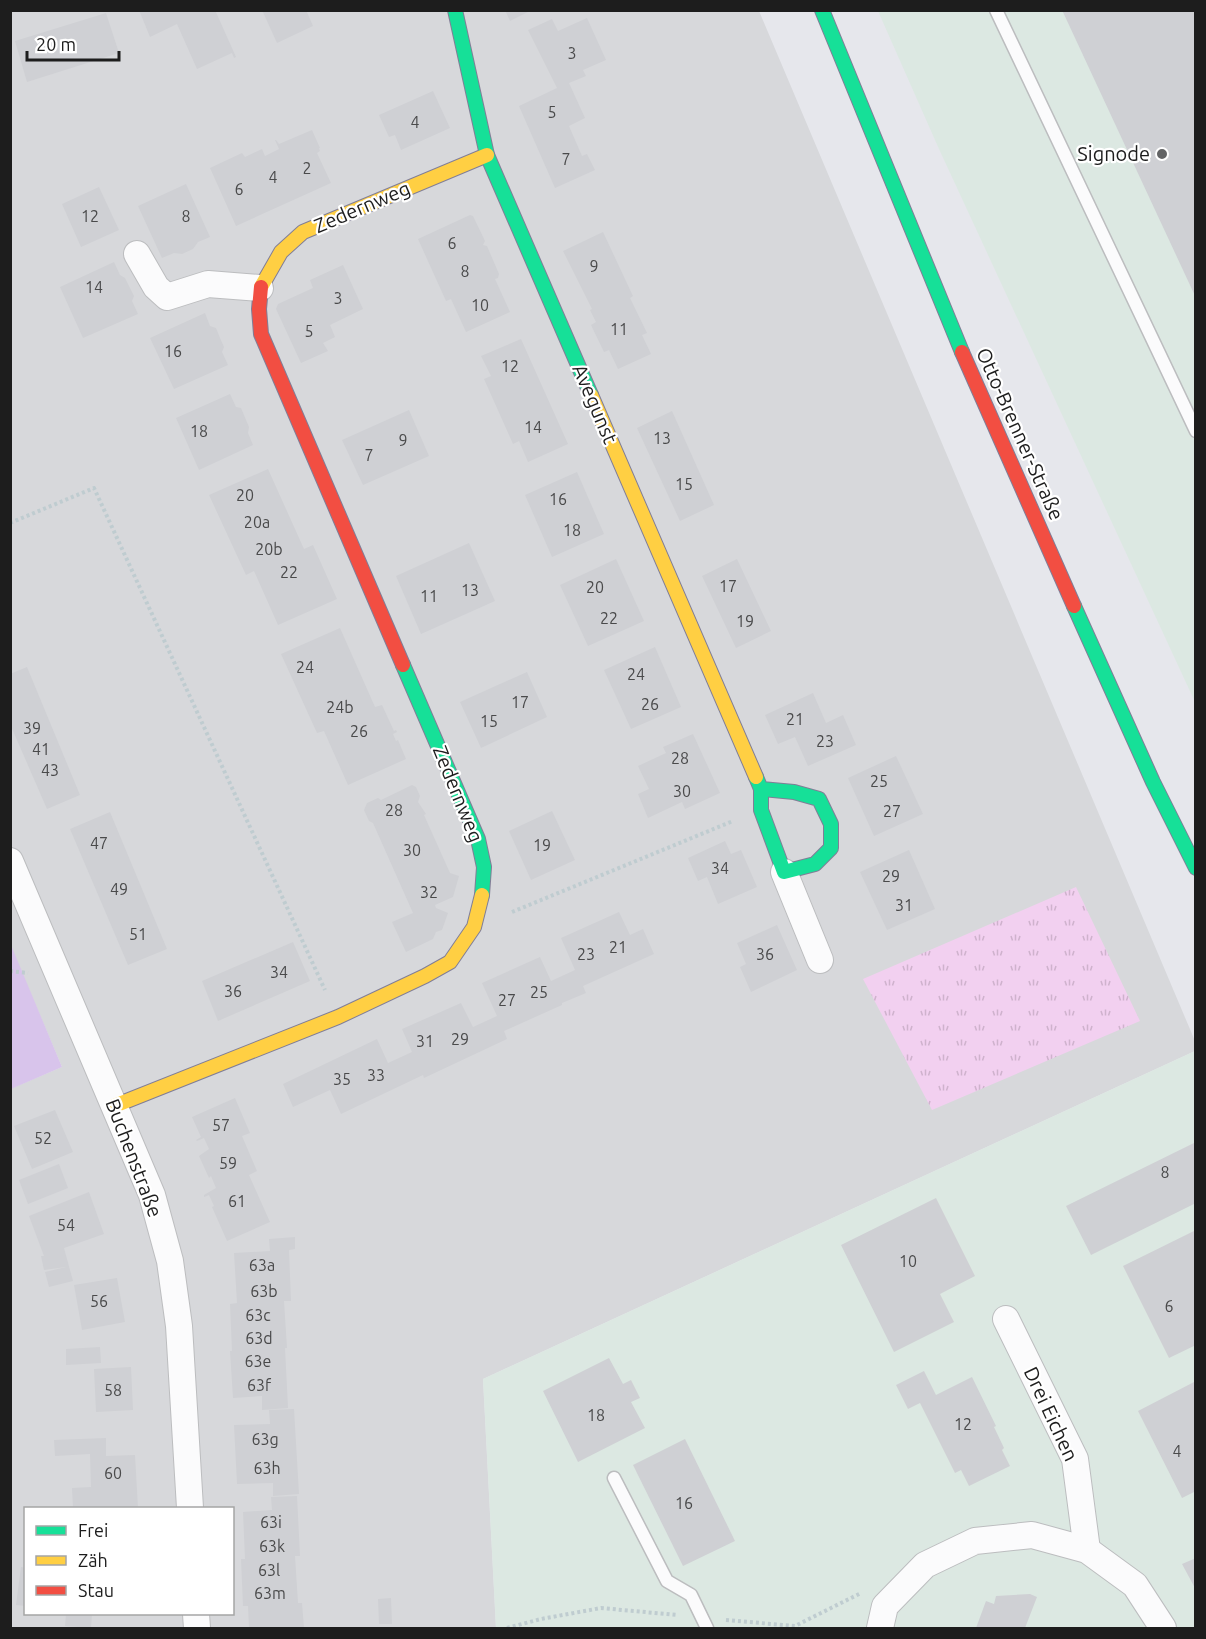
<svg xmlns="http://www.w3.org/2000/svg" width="1206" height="1639" font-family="Ubuntu,sans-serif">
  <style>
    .residential { fill: #d7d8db; fill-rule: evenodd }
    .industrial { fill: #dce8e2 }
    .park { fill: url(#park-tufts) }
    .garden { fill: #d8c4eb }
    .building { fill: #cfd0d4 }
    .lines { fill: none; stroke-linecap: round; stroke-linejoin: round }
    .lane-casing { stroke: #bcbdbf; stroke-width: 15 }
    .street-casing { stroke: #bcbdbf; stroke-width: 28 }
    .fast-casing { stroke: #817e97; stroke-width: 16 }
    .slow-casing { stroke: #817e97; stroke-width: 16 }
    .jam-casing { stroke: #817e97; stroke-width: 16 }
    .path { stroke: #bfccd0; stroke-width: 4; stroke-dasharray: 3 3; stroke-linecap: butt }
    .lane { stroke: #fbfbfc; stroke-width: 12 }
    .street { stroke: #fbfbfc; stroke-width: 26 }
    .fast { stroke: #16e098; stroke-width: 14 }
    .slow { stroke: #ffcf43; stroke-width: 14 }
    .jam { stroke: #f24e42; stroke-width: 14 }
    .poi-dot { fill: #636465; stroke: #fff; stroke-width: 2 }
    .labels { text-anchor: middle; stroke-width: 4.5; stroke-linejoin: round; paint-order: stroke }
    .number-label { font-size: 16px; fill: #4a4a4b }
    .poi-label { font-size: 20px; fill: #1d1d1d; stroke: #fff; text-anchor: end }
    .street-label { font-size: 20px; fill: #1d1d1d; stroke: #fff }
  </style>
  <defs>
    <pattern id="park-tufts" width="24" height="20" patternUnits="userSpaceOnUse" patternTransform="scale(1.5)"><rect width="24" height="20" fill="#f2d0f0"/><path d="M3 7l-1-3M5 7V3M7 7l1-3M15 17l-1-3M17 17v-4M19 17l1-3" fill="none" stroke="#cfb2cd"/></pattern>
  </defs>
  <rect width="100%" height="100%" fill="#e6e7ec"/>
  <!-- residential -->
  <path class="residential" d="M11,11H759L1195,1041V1051L483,1379L496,1628H11L10,1089L62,1067L10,945ZM26,1508H232V1614H26Z"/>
  <!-- industrial -->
  <g class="industrial">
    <polygon points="878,11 1195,11 1195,702 939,149"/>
    <polygon points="1195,1051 1195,1628 496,1628 483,1379"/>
  </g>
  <!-- park -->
  <polygon class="park" points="1076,887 1140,1021 932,1110 863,979"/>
  <!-- garden -->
  <polygon class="garden" points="11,945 62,1067 11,1089 10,1089"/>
  <!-- building -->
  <g class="building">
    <polygon points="139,10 203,10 203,12 215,10 236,57 234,58 232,53 197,69 177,24 150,37"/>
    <polygon points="262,10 306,10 313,26 277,43"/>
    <polygon points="505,10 532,10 510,21"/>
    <polygon points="1062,10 1196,10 1196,298"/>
    <polygon points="106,13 119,53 27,82 15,41"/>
    <polygon points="587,18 606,60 583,70 586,76 569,83 585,118 569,126 582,156 587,154 595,170 555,188 519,106 557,88 528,30 552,19 558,31"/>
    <polygon points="433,91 450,128 401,150 395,135 389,137 379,115"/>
    <polygon points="312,130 320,148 319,148 320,151 317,153 331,183 236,226 210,168 242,153 245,157 262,149 265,156 279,149 275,140 276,140 279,144"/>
    <polygon points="186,184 210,237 198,242 193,249 182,254 174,253 162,258 138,206"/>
    <polygon points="99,187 119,230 81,247 62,204"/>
    <polygon points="470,215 473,216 485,241 483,245 487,246 499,274 498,278 495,279 510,312 466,332 451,299 446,301 418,239"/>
    <polygon points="603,232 632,294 633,296 630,298 647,333 642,335 651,354 618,369 609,350 604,352 591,325 596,322 590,310 592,309 563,251"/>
    <polygon points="114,262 120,275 125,278 134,296 132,301 138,314 83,338 60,287"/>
    <polygon points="343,265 363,309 330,325 335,337 323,343 328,351 301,363 276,309 278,304 313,288 310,280"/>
    <polygon points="205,313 210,326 216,328 220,338 224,347 222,352 228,365 174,389 150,338"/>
    <polygon points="521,339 568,444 528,462 519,441 513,444 484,379 491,376 481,356"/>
    <polygon points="230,394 236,407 241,408 249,427 248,433 253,445 199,470 176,418"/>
    <polygon points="409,410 429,456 363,485 342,440"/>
    <polygon points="672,411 714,505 680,521 637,428"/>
    <polygon points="268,469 304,549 313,545 337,599 278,625 254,571 246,575 209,495"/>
    <polygon points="577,472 604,534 552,557 525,495"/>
    <polygon points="469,543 495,601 421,634 396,576"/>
    <polygon points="616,559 644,621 588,646 560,585"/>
    <polygon points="737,559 771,631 736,648 702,576"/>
    <polygon points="340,628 375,707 382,705 394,731 396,730 397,732 393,734 396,741 398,740 406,759 348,785 324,731 317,733 281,654"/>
    <polygon points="655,647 681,707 631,729 604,670"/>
    <polygon points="27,667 80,795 47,809 10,724 10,674"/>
    <polygon points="527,672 547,717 481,748 460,702"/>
    <polygon points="813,693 826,723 843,715 856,745 808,766 795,737 778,744 765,715"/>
    <polygon points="693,734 720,793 685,809 682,802 648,818 638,794 649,789 638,766 666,753 663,747"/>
    <polygon points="896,756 923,814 874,836 848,778"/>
    <polygon points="412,785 416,787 420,796 418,802 426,814 424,815 450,873 459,876 453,897 435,905 436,908 448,913 442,930 436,932 433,939 406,952 392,922 413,913 373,823 369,821 364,810 367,803 378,798 381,800"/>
    <polygon points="552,811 575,860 531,880 509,831"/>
    <polygon points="110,812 167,949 128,965 70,829"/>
    <polygon points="725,841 731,854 741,850 757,887 718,904 707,877 698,881 688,858"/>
    <polygon points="909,850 935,909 887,930 860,872"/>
    <polygon points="619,912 630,935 643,929 654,954 583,986 586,993 562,1003 562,1005 504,1031 507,1039 424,1078 423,1075 341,1114 330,1090 293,1107 283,1084 377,1039 388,1063 412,1052 402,1029 461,1003 473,1027 497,1016 482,983 540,957 551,981 575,970 561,938"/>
    <polygon points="777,925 797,970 751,992 740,967 746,964 737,943"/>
    <polygon points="293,942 310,981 218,1021 202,981"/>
    <polygon points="235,1098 250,1133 242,1136 257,1171 249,1175 270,1222 227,1241 212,1207 214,1206 209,1195 204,1197 204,1195 216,1188 211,1176 209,1178 199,1156 209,1149 204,1138 197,1141 196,1140 201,1137 192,1117"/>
    <polygon points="55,1110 73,1152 32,1169 14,1126"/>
    <polygon points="1196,1142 1196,1203 1091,1255 1066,1206"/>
    <polygon points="59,1164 68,1188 28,1204 19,1180"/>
    <polygon points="89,1192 104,1234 64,1248 73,1281 49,1287 45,1272 66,1267 44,1270 41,1256 44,1256 29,1216"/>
    <polygon points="936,1198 975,1276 940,1294 954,1322 894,1352 841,1245"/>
    <polygon points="1196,1230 1196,1345 1169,1358 1123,1266"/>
    <polygon points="295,1237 295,1249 289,1250 291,1301 284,1301 287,1348 285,1348 288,1408 262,1410 262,1396 233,1398 230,1351 232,1351 230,1304 237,1303 234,1253 270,1251 269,1239"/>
    <polygon points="117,1278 125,1322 82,1330 74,1285"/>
    <polygon points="100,1347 101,1363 66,1365 66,1349"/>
    <polygon points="609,1358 623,1384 631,1380 640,1398 631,1402 645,1428 578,1462 543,1391"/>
    <polygon points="131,1367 133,1410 96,1412 94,1369"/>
    <polygon points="924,1371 936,1395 972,1377 996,1426 994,1427 1004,1448 1002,1450 1010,1466 969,1486 961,1470 955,1473 920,1403 908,1409 896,1385"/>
    <polygon points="1196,1381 1196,1491 1182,1498 1138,1411"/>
    <polygon points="294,1409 299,1494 273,1496 273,1483 237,1484 234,1425 270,1424 269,1410"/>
    <polygon points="106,1438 106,1456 135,1455 138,1508 73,1508 72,1488 91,1487 90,1454 55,1456 54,1440"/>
    <polygon points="685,1439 735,1541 683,1566 633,1465"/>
    <polygon points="297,1496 300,1556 295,1556 298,1603 302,1603 304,1628 249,1628 248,1606 243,1606 241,1559 245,1559 243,1512 272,1510 271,1497"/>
    <polygon points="1196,1558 1196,1590 1182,1564"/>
    <polygon points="21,1567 26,1568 26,1606 16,1605"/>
    <polygon points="1030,1594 1037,1597 1025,1628 976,1628 986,1601 994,1604 996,1596"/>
    <polygon points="391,1598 392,1624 379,1624 378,1599"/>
    <polygon points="66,1614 92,1614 91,1628 65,1626"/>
  </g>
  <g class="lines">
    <defs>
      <g id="lane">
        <polyline points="996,10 1196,431"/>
        <polyline points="614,1478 667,1581 691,1595 707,1628"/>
      </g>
      <g id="street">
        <polyline points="137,254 156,287 167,297 208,284 260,288"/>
        <polyline points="10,861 152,1195 170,1261 179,1326 190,1508"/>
        <polyline points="784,872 820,960"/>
        <polyline points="1006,1319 1075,1459 1087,1550"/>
        <polyline points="196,1614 197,1628"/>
        <polyline points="880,1628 885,1606 925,1565 975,1541 1032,1535 1087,1550 1135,1585 1163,1628"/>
      </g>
      <g id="fast">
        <polyline points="455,10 487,155 591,395"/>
        <polyline points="822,10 962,352"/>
        <polyline points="1074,606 1153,782 1196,868"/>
        <polyline points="403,665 478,839 484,867 482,895"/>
        <polyline points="756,777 761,789 761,810 784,872 815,864 831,848 831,824 819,799 794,792 761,789"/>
      </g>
      <g id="slow">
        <polyline points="261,287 281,252 303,232 487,155"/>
        <polyline points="591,395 756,777"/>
        <polyline points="114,1106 338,1017 425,976 450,962 474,927 482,895"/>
      </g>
      <g id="jam">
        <polyline points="261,287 259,309 261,334 403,665"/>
        <polyline points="962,352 1074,606"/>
      </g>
    </defs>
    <!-- lane casing -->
    <use href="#lane" class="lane-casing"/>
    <!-- street casing -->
    <use href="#street" class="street-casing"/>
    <!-- fast casing -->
    <use href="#fast" class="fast-casing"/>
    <!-- slow casing -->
    <use href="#slow" class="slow-casing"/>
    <!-- jam casing -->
    <use href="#jam" class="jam-casing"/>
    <!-- path -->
    <g class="path">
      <polyline points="10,523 94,488 325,990"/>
      <polyline points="512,912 733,821"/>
      <polyline points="10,971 28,973"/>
      <polyline points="726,1620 795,1626 861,1593"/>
      <polyline points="507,1628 541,1619 601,1608 677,1615"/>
    </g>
    <!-- lane -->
    <use href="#lane" class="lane"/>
    <!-- street -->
    <use href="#street" class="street"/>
    <!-- fast -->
    <use href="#fast" class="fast"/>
    <!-- slow -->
    <use href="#slow" class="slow"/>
    <!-- jam -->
    <use href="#jam" class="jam"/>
  </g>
  <!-- markers -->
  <circle class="poi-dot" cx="1162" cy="154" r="6"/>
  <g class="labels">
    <!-- number labels -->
    <g class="number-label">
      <text x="572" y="59">3</text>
      <text x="552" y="118">5</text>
      <text x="415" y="128">4</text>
      <text x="566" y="165">7</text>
      <text x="307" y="174">2</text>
      <text x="273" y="183">4</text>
      <text x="239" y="195">6</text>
      <text x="90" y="222">12</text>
      <text x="186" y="222">8</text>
      <text x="452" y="249">6</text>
      <text x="594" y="272">9</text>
      <text x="465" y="277">8</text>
      <text x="94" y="293">14</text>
      <text x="338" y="304">3</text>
      <text x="480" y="311">10</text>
      <text x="619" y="335">11</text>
      <text x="309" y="337">5</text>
      <text x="173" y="357">16</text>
      <text x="510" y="372">12</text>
      <text x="533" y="433">14</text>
      <text x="199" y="437">18</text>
      <text x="662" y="444">13</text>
      <text x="403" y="446">9</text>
      <text x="369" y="461">7</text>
      <text x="684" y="490">15</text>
      <text x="245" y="501">20</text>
      <text x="558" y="505">16</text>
      <text x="257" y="528">20a</text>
      <text x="572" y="536">18</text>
      <text x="269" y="555">20b</text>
      <text x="289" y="578">22</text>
      <text x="728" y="592">17</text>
      <text x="595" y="593">20</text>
      <text x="470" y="596">13</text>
      <text x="429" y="602">11</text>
      <text x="609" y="624">22</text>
      <text x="745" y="627">19</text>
      <text x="305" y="673">24</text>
      <text x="636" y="680">24</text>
      <text x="520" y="708">17</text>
      <text x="650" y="710">26</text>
      <text x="340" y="713">24b</text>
      <text x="795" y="725">21</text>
      <text x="489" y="727">15</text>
      <text x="32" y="734">39</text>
      <text x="359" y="737">26</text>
      <text x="825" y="747">23</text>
      <text x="41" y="755">41</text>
      <text x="680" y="764">28</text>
      <text x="50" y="776">43</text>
      <text x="879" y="787">25</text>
      <text x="682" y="797">30</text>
      <text x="394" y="816">28</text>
      <text x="892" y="817">27</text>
      <text x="99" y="849">47</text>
      <text x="542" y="851">19</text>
      <text x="412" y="856">30</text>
      <text x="720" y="874">34</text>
      <text x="891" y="882">29</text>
      <text x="119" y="895">49</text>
      <text x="429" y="898">32</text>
      <text x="904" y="911">31</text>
      <text x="138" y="940">51</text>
      <text x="618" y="953">21</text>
      <text x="586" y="960">23</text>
      <text x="765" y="960">36</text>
      <text x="279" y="978">34</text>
      <text x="233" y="997">36</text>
      <text x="539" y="998">25</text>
      <text x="507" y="1006">27</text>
      <text x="460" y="1045">29</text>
      <text x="425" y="1047">31</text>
      <text x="376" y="1081">33</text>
      <text x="342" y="1085">35</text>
      <text x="221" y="1131">57</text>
      <text x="43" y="1144">52</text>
      <text x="228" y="1169">59</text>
      <text x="1165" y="1178">8</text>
      <text x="237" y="1207">61</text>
      <text x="66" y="1231">54</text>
      <text x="908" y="1267">10</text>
      <text x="262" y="1271">63a</text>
      <text x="264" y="1297">63b</text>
      <text x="99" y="1307">56</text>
      <text x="1169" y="1312">6</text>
      <text x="258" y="1321">63c</text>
      <text x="259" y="1344">63d</text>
      <text x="258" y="1367">63e</text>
      <text x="259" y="1391">63f</text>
      <text x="113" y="1396">58</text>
      <text x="596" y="1421">18</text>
      <text x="963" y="1430">12</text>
      <text x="265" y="1445">63g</text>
      <text x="1177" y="1457">4</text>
      <text x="267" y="1474">63h</text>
      <text x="113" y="1479">60</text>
      <text x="684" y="1509">16</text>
      <text x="271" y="1528">63i</text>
      <text x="272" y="1552">63k</text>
      <text x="269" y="1576">63l</text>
      <text x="270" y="1599">63m</text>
    </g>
    <!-- poi labels -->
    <g class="poi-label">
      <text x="1150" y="161">Signode</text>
    </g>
    <!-- street labels -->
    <g class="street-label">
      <text transform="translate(362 207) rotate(-23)" y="7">Zedernweg</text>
      <text transform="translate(595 404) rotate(67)" y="7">Avegunst</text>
      <text transform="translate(1020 434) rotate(66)" y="7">Otto-Brenner-Straße</text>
      <text transform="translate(458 794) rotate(68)" y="7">Zedernweg</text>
      <text transform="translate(134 1158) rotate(69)" y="7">Buchenstraße</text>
      <text transform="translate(1051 1414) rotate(65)" y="7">Drei Eichen</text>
    </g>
  </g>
  <!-- border -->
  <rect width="1206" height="1639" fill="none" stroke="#1d1d1d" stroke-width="24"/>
  <!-- legend -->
  <rect x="24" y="1507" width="210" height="108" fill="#ffffff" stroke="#a5a5a5" stroke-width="1.5"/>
  <rect x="36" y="1526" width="30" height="9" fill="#16e098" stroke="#a5a5a5" stroke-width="1.5"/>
  <text x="78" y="1537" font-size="18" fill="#1d1d1d">Frei</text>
  <rect x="36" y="1556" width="30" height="9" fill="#ffcf43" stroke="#a5a5a5" stroke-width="1.5"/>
  <text x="78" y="1567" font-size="18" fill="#1d1d1d">Zäh</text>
  <rect x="36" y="1586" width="30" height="9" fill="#f24e42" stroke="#a5a5a5" stroke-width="1.5"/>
  <text x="78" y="1597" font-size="18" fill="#1d1d1d">Stau</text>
  <!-- scale -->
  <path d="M27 51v9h92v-9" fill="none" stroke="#1d1d1d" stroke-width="3"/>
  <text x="36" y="51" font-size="18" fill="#1d1d1d" stroke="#ffffff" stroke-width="4.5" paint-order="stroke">20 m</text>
</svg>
